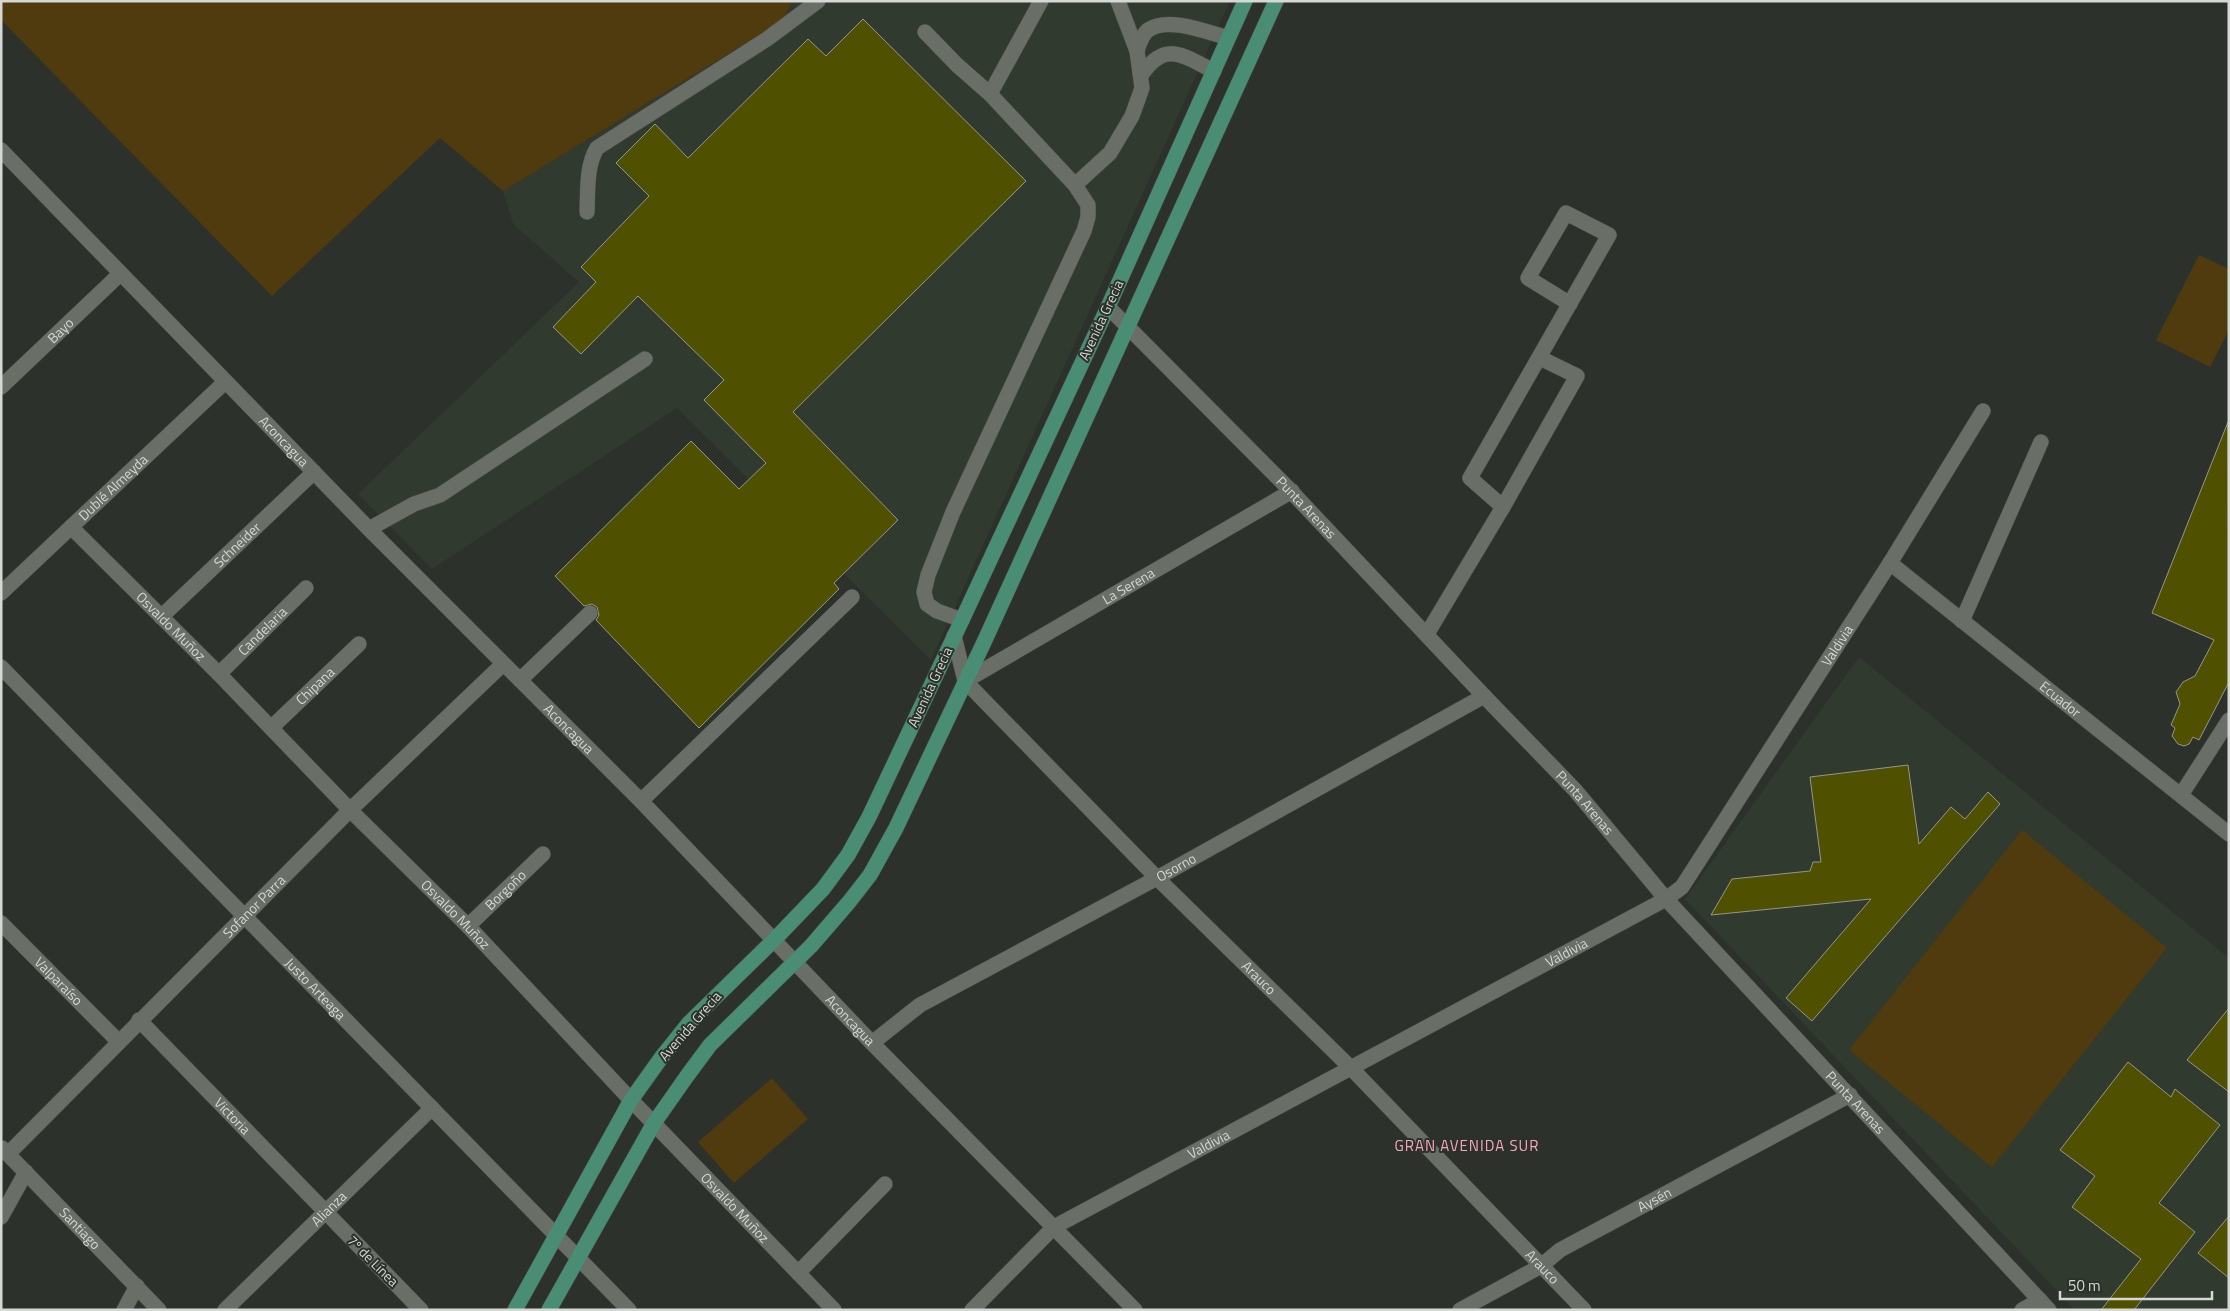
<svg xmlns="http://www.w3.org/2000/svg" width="2230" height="1311" font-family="'Titillium Web',sans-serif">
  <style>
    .built { fill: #313a2f }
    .green { fill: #4f3b0d }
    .building { fill: #505100; stroke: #95968d }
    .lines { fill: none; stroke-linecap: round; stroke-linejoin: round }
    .minor-casing { stroke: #4b4e49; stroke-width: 16 }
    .major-casing { stroke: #4b4e49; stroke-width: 16 }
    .minor { stroke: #696e67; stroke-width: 15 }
    .major { stroke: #498d74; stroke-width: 15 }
    .labels { text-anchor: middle; stroke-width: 4; stroke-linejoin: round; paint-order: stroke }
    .street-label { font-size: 14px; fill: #d5d8d4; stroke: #2c312b }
    .neighbourhood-label { font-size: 15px; letter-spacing: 1px; fill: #f7a6bf; stroke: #2c312b }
  </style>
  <rect width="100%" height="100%" fill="#2c312b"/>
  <!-- built -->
  <g class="built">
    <polygon points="793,1 1230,1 931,660 677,408 432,569 358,494 579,282 513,224 503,191 782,21"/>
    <polygon points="1859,657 2229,958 2229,1310 2075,1310 1685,899"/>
  </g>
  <!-- green -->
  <g class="green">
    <polygon points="1,1 793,1 782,21 503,191 440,138 272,296 1,20"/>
    <polygon points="2199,255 2229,269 2229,330 2210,367 2156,340"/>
    <polygon points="2022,830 2167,948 1992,1167 1849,1050"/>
    <polygon points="772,1078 808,1119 734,1183 698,1142"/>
  </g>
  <!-- building -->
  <g class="building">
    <polygon points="863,19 1026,181 793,412 898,520 834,583 839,589 699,728 596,620 599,615 597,607 592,604 584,606 555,576 691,441 739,489 766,463 704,400 724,380 638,296 581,354 553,327 596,282 581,267 649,196 616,163 655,124 688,158 808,39 826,56"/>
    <polygon points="2228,422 2229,682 2199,740 2193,737 2189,744 2184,746 2178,744 2172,736 2175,728 2171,725 2180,704 2176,692 2183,682 2195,676 2214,640 2152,613"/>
    <polygon points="1908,765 1919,844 1951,807 1965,819 1988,792 2000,804 1812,1021 1786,998 1871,899 1711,915 1732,879 1810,871 1813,862 1821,862 1810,777"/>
    <polygon points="2229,1008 2229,1092 2187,1060"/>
    <polygon points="2128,1062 2171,1097 2175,1089 2220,1125 2159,1203 2195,1232 2134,1310 2101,1310 2141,1259 2072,1207 2095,1176 2060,1150"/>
    <polygon points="2229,1216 2229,1278 2198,1253"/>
  </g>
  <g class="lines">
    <defs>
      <g id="minor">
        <polyline points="925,32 957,65 990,94 1075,185 1088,205 1088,217 1084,231 953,512 928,575 924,592 927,604 937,611 962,620"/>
        <path d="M1137,51C1139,44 1142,35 1148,30C1168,16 1207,32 1228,38"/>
        <path d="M1142,74C1166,40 1183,56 1214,71"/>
        <polyline points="990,94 1041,1"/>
        <path id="s1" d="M1,150L369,529L641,801L872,1043L1135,1310"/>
        <polyline points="1075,185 1110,153 1132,116 1142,88 1137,51 1118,1"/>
        <path d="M587,212C588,192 586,166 597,148L767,39L818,1"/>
        <path id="s2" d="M1108,307L1287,487L1484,696L1575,790L1666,899L2049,1310"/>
        <path id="s3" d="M1,387L120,274"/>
        <polyline points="1503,507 1470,478 1609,235 1566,213 1528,278 1570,304"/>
        <path id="s4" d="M71,527L219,674L350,810L468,926L631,1100L834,1310"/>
        <polyline points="369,529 414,504 440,495 645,359"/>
        <path id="s5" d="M1890,563L2229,834"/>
        <path id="s6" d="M1,593L225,382"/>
        <path id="s7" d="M161,617L314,472"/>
        <polyline points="1962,621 2041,442"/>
        <polyline points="1427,634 1503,507 1577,376 1540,358"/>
        <path id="s8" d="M954,636L965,681L1157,878L1352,1069L1584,1310"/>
        <path id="s9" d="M1,667L629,1310"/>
        <path id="s10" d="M219,674L306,588"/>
        <polyline points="520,680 590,613"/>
        <path id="s11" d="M965,681L1292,491"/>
        <path id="s12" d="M271,728L359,644"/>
        <polyline points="2181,795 2229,720"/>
        <polyline points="641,801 852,597"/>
        <path id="s13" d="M1,923L118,1041"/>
        <path id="s14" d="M468,926L543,854"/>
        <path id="s15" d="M139,1020L421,1310"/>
        <path id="s16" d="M872,1043L920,1005L1157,878L1484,696"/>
        <path id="s17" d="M2,1148L159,1310"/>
        <path id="s18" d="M8,1154L350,810L503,664"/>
        <polyline points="1,1217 26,1172"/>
        <polyline points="798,1273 885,1184"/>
        <polyline points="124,1310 137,1286"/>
        <path id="s19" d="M225,1310L432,1108"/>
        <path id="s20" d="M972,1310L1054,1227L1666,899L1682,887L1890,563L1983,411"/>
        <path id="s21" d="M1460,1310L1541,1266L1560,1250L1850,1095"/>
        <polyline points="2022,1310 2040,1300"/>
      </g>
      <g id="major">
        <polyline points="515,1310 631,1100 661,1058 689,1023 775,939 823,889 848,855 869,817 962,620 1108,307 1245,1"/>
        <polyline points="549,1310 654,1123 687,1076 710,1045 811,946 849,902 870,875 896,828 985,640 1276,1"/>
      </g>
    </defs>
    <!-- minor casing -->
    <use href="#minor" class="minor-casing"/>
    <!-- major casing -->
    <use href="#major" class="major-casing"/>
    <!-- minor -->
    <use href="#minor" class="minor"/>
    <!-- major -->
    <use href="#major" class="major"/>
  </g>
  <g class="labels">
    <!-- street labels -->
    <g class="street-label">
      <text transform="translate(1101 320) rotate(-65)" y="5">Avenida Grecia</text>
      <text dy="5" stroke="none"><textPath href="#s3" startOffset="82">Bayo</textPath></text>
      <text dy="5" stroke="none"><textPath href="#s1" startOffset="406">Aconcagua</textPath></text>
      <text dy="5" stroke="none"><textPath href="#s6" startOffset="154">Dublé Almeyda</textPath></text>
      <text dy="5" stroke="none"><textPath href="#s2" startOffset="282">Punta Arenas</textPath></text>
      <text dy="5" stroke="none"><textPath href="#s7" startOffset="105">Schneider</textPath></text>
      <text dy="5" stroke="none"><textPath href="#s11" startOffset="189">La Serena</textPath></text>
      <text dy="5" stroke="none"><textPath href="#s4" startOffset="141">Osvaldo Muñoz</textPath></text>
      <text dy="5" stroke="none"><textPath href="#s10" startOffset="61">Candelaria</textPath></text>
      <text dy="5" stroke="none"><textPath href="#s20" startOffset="1118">Valdivia</textPath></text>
      <text dy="5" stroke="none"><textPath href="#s12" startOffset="61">Chipana</textPath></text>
      <text transform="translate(930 687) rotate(-65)" y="5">Avenida Grecia</text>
      <text dy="5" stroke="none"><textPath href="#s5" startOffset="218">Ecuador</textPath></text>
      <text dy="5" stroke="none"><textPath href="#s1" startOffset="811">Aconcagua</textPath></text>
      <text dy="5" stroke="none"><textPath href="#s2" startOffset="688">Punta Arenas</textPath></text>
      <text dy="5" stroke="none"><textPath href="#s16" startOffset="352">Osorno</textPath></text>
      <text dy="5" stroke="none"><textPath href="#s14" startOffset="52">Borgoño</textPath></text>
      <text dy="5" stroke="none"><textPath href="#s18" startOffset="349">Sofanor Parra</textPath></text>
      <text dy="5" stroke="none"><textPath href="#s4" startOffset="546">Osvaldo Muñoz</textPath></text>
      <text dy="5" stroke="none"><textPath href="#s20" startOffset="698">Valdivia</textPath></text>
      <text dy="5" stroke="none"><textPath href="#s8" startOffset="464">Arauco</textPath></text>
      <text dy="5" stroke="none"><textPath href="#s13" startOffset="82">Valparaíso</textPath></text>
      <text dy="5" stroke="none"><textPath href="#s9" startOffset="450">Justo Arteaga</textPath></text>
      <text dy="5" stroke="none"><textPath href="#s1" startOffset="1216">Aconcagua</textPath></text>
      <text transform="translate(690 1026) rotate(-49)" y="5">Avenida Grecia</text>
      <text dy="5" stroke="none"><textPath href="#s2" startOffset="1092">Punta Arenas</textPath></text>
      <text dy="5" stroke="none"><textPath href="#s15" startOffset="134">Victoria</textPath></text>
      <text dy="5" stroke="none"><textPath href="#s20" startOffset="292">Valdivia</textPath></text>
      <text dy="5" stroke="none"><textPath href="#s21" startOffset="224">Aysén</textPath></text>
      <text dy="5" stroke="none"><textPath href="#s19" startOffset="145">Alianza</textPath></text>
      <text dy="5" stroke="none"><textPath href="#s4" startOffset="951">Osvaldo Muñoz</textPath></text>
      <text dy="5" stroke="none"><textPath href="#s17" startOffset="112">Santiago</textPath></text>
      <text transform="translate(373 1261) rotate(45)" y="5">7º de Línea</text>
      <text dy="5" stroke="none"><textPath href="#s8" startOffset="869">Arauco</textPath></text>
    </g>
    <!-- neighbourhood labels -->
    <g class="neighbourhood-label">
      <text x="1467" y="1151">GRAN AVENIDA SUR</text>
    </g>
  </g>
  <!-- border -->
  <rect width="2230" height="1311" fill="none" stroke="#d5d8d4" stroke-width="5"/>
  <!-- scale -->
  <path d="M2060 1291v8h152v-8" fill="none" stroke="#d5d8d4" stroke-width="2.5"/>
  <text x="2068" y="1291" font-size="15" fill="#d5d8d4" stroke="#2c312b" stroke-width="4" paint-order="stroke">50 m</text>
</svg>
